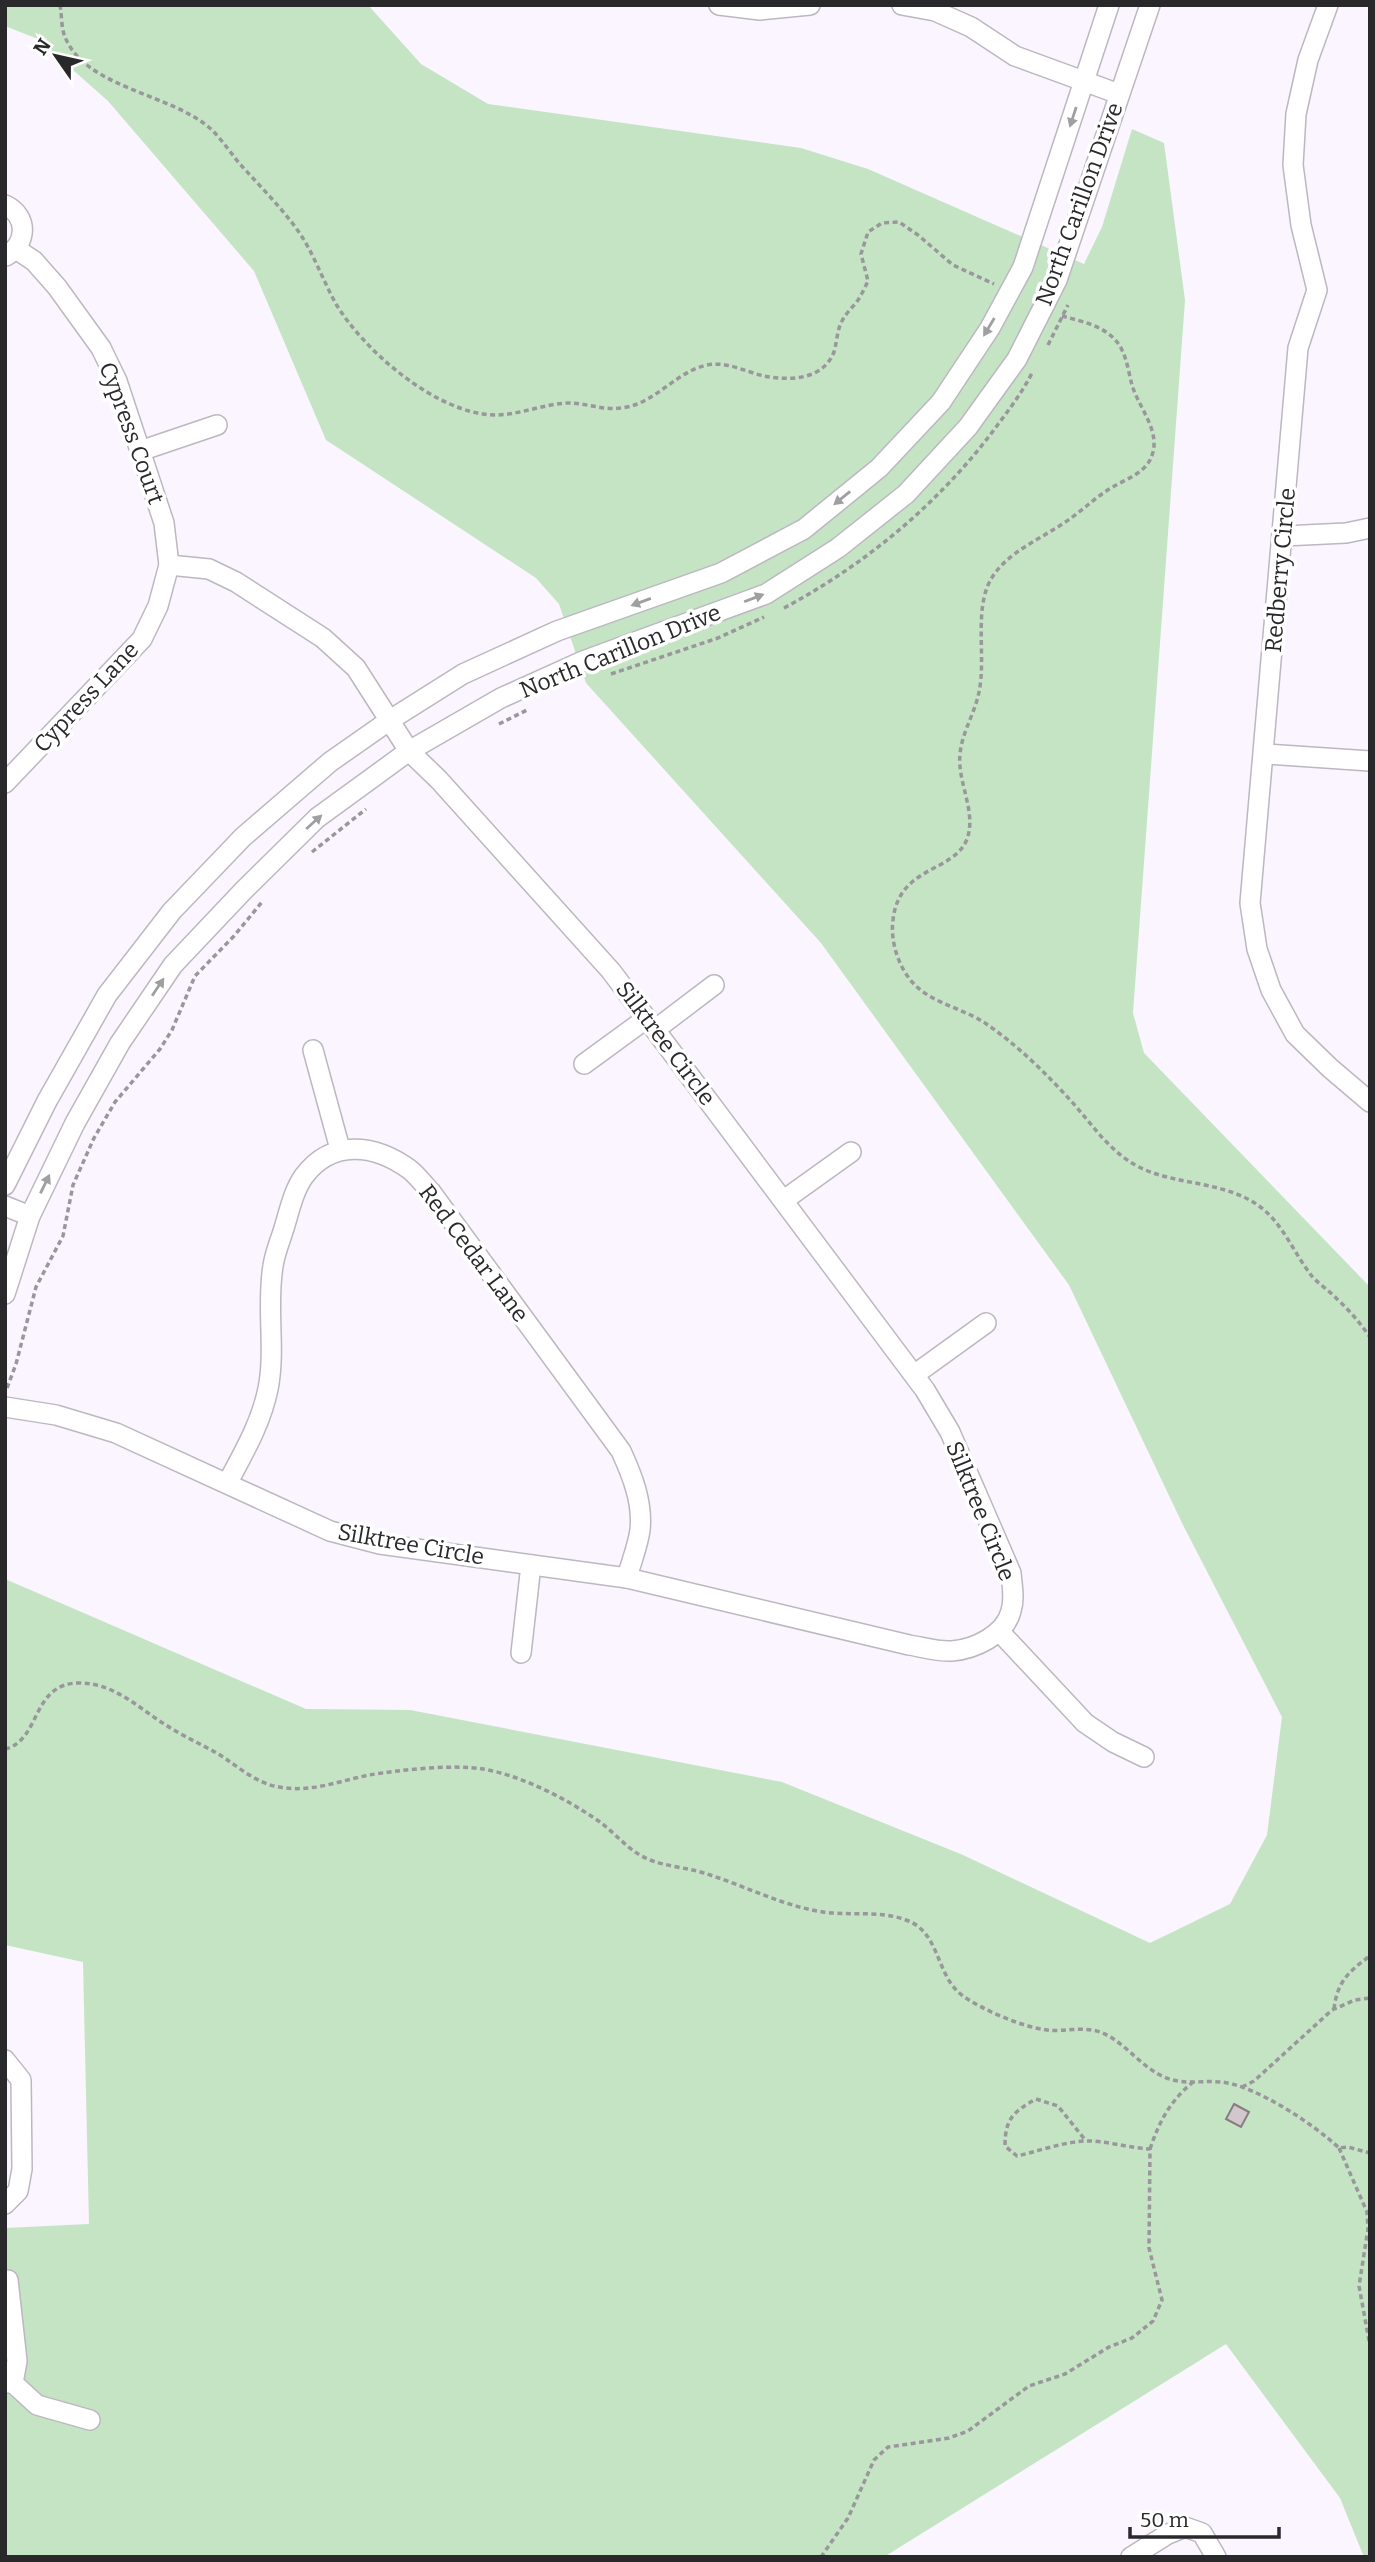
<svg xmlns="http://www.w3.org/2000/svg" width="1375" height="2562" font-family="Bitter,serif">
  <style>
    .green { fill: #c4e4c4 }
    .building { fill: #d1c7cd; stroke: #857d82; stroke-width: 2 }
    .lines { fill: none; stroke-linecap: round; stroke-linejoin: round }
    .minor-casing { stroke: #bcb7c0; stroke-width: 22 }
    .path { stroke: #99969c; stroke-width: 3.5; stroke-dasharray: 5 3.5; stroke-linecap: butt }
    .minor { stroke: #fff; stroke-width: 19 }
    .oneway { fill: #9f9ea0 }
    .labels { text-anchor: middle; stroke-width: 7; stroke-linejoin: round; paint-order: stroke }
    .street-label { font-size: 23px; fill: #29282b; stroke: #fff }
  </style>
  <rect width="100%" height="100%" fill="#faf5fe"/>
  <!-- green -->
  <polygon class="green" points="5,5 368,5 421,64 488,104 801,148 868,169 1084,264 1102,227 1132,129 1164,143 1185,300 1133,1013 1144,1053 1370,1287 1370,2557 1364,2557 1340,2498 1226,2344 884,2557 5,2557 5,2228 89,2224 83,1962 5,1945 5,1579 306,1709 410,1710 782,1782 963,1855 1150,1943 1230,1904 1267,1835 1282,1717 1183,1525 1069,1285 821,943 586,683 559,604 536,578 326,440 254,271 108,101 38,39 5,26"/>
  <!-- building -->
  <polygon class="building" points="1234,2104 1249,2112 1241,2127 1226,2119"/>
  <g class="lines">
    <defs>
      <g id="minor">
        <polyline points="719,5 760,10 810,5"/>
        <polyline points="902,5 935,11 971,27 1015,56 1119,94"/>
        <polyline points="1328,5 1308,60 1296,114 1293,165 1301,225 1317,290 1298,348 1250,903 1257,949 1271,990 1295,1034 1330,1068 1370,1102"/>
        <path d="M5,205C29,216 27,244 6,256"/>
        <polyline points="140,451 217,425"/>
        <polyline points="1284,536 1346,533 1370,528"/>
        <polyline points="1265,754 1370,761"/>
        <polyline points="5,783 142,639 158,606 169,565 164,523 117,381 101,348 57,287 34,261 16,249"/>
        <polyline points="656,1029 714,985"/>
        <polyline points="313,1050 340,1149"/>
        <polyline points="584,1064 647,1018"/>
        <polyline points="5,1185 47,1101 107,995 172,911 243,837 330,762 390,720 463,674 557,631 721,573 804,529 879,468 941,402 990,328 1023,267 1109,5"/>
        <polyline points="784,1200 851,1152"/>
        <polyline points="5,1206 30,1216"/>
        <polyline points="5,1294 30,1216 75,1123 120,1043 173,965 244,890 317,818 409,751 501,698 583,661 766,594 838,548 906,494 968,427 1017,359 1057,280 1150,5"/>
        <polyline points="914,1375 986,1323"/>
        <path d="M5,1407L56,1415L116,1433L330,1531L380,1544L627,1578L909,1645C922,1647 938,1652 952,1651C975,1649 1005,1635 1011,1611C1015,1598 1012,1586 1011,1573L950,1432L925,1390L611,971L439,780L409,751L356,668L323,638L236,582L209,569L169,565"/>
        <path d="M228,1482C244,1452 261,1423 268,1389C276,1349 266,1307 273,1266C275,1252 281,1239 285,1225C290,1208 294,1190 304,1176C332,1139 374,1144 409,1169C417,1175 424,1185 431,1192L621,1451C632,1475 643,1502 640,1530C638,1546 631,1562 627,1578"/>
        <polyline points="999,1631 1085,1723 1113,1742 1144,1757"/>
        <polyline points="521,1653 531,1565"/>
        <polyline points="5,2060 21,2080 22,2169 18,2191 5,2204"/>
        <polyline points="5,2383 13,2383 17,2361 8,2280"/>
        <polyline points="13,2383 37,2405 90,2420"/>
        <polyline points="1131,2557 1168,2534 1185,2527 1202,2533 1216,2557"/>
      </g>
    </defs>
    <!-- minor casing -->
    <use href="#minor" class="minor-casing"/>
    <!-- path -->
    <g class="path">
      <path d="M60,5C62,15 61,28 65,37C86,89 172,93 212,130C222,140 230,152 239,163C258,184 279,205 296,228C313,251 322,279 336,304C364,350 429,406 483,414C511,419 540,404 568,403C588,403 606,412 627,407C657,401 676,372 707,365C727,361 746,372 764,376C790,381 823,380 834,352C837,342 837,330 842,321C846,313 853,307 858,300C862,294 865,287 868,281L861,254L868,232L882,223L899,222L918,235L953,265L994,284"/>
      <path d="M1062,316C1084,322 1111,327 1122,350C1127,360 1129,374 1132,385C1138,406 1159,429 1153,452C1148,473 1127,478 1111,488C1096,497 1085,508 1071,518C1043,539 1003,552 988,585C975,616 986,659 979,692C975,713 962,732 960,754C957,782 977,812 967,839C954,873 899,865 893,920C890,942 899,970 916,986C935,1004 964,1009 985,1023C1016,1044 1046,1073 1071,1101C1092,1124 1108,1150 1137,1166C1175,1186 1223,1180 1259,1206C1282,1222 1294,1253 1311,1275C1318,1284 1329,1290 1337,1299C1350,1311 1360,1323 1370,1337"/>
      <polyline points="1048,345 1068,305"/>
      <path d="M784,608C868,563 943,500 999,423C1011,407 1023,391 1032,373"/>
      <polyline points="611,674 718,638 764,617"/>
      <polyline points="499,724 527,710"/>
      <polyline points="312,852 366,809"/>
      <polyline points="7,1388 16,1364 36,1287 63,1236 73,1185 94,1138 115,1102 160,1049 172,1030 195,976 234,936 262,902"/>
      <path d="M5,1749C41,1741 31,1683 79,1683C115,1683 138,1708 166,1725C185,1738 207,1746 226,1759C242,1770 259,1784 279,1787C310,1793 339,1781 369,1775C400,1770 452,1764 483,1769C523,1776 567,1799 600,1822C616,1834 630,1852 648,1859C663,1866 690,1868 707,1874C745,1886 783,1906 823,1912C851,1916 879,1910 906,1920C941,1932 935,1976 963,1996C983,2010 1022,2027 1047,2030C1064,2032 1083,2026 1100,2032C1124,2041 1139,2065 1162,2076C1182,2086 1201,2080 1221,2082C1255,2085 1315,2125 1339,2148L1348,2147L1370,2153"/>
      <path d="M1334,2009C1337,1982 1349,1971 1370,1956"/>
      <polyline points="1242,2087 1254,2081 1332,2010 1355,2000 1370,1998"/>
      <polyline points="1339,2148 1367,2212 1368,2229 1359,2286 1370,2346"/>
      <path d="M1150,2149C1159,2122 1170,2101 1193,2082"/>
      <path d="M821,2557L848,2518L874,2460L888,2447L949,2438L968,2431L1029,2386L1065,2374L1109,2347L1132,2338L1153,2321L1162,2300L1149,2248L1150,2149C1128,2148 1104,2140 1083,2141C1060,2143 1039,2151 1017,2156L1005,2146C1005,2119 1013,2112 1036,2099L1058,2106L1086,2141"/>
    </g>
    <!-- minor -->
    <use href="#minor" class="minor"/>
  </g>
  <!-- one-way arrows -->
  <defs><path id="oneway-solid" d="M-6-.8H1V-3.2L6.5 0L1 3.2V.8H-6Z" transform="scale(1.75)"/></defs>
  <g class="oneway">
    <use href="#oneway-solid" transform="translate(1073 117) rotate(108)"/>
    <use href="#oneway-solid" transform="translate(989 327) rotate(121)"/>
    <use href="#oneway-solid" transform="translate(842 498) rotate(141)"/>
    <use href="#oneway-solid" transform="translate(754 598) rotate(-21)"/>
    <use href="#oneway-solid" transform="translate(641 602) rotate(160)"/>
    <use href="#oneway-solid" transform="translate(314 822) rotate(-42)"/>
    <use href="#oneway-solid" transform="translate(158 987) rotate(-56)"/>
    <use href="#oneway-solid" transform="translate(45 1184) rotate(-64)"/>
  </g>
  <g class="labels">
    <!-- street labels -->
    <g class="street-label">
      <text transform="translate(1079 204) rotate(-70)" y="8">North Carillon Drive</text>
      <text transform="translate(132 433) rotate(70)" y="8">Cypress Court</text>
      <text transform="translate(1280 570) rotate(-85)" y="8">Redberry Circle</text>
      <text transform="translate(620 651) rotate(-22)" y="8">North Carillon Drive</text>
      <text transform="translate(86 697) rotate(-47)" y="8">Cypress Lane</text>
      <text transform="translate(666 1043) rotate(53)" y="8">Silktree Circle</text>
      <text transform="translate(474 1253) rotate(53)" y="8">Red Cedar Lane</text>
      <text transform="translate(981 1511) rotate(68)" y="8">Silktree Circle</text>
      <text transform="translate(411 1544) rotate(10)" y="8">Silktree Circle</text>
    </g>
  </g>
  <!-- border -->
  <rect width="1375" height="2562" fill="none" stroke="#29282b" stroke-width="14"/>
  <!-- north arrow -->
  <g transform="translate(56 56) rotate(304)" stroke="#ffffff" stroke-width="5" paint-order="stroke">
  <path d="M0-5L12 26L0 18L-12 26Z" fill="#29282b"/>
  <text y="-10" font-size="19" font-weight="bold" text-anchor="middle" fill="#29282b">N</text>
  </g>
  <!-- scale -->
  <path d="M1130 2527v10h149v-10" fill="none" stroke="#29282b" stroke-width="3.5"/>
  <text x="1140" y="2527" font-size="21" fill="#29282b" stroke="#ffffff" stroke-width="5" paint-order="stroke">50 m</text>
</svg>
